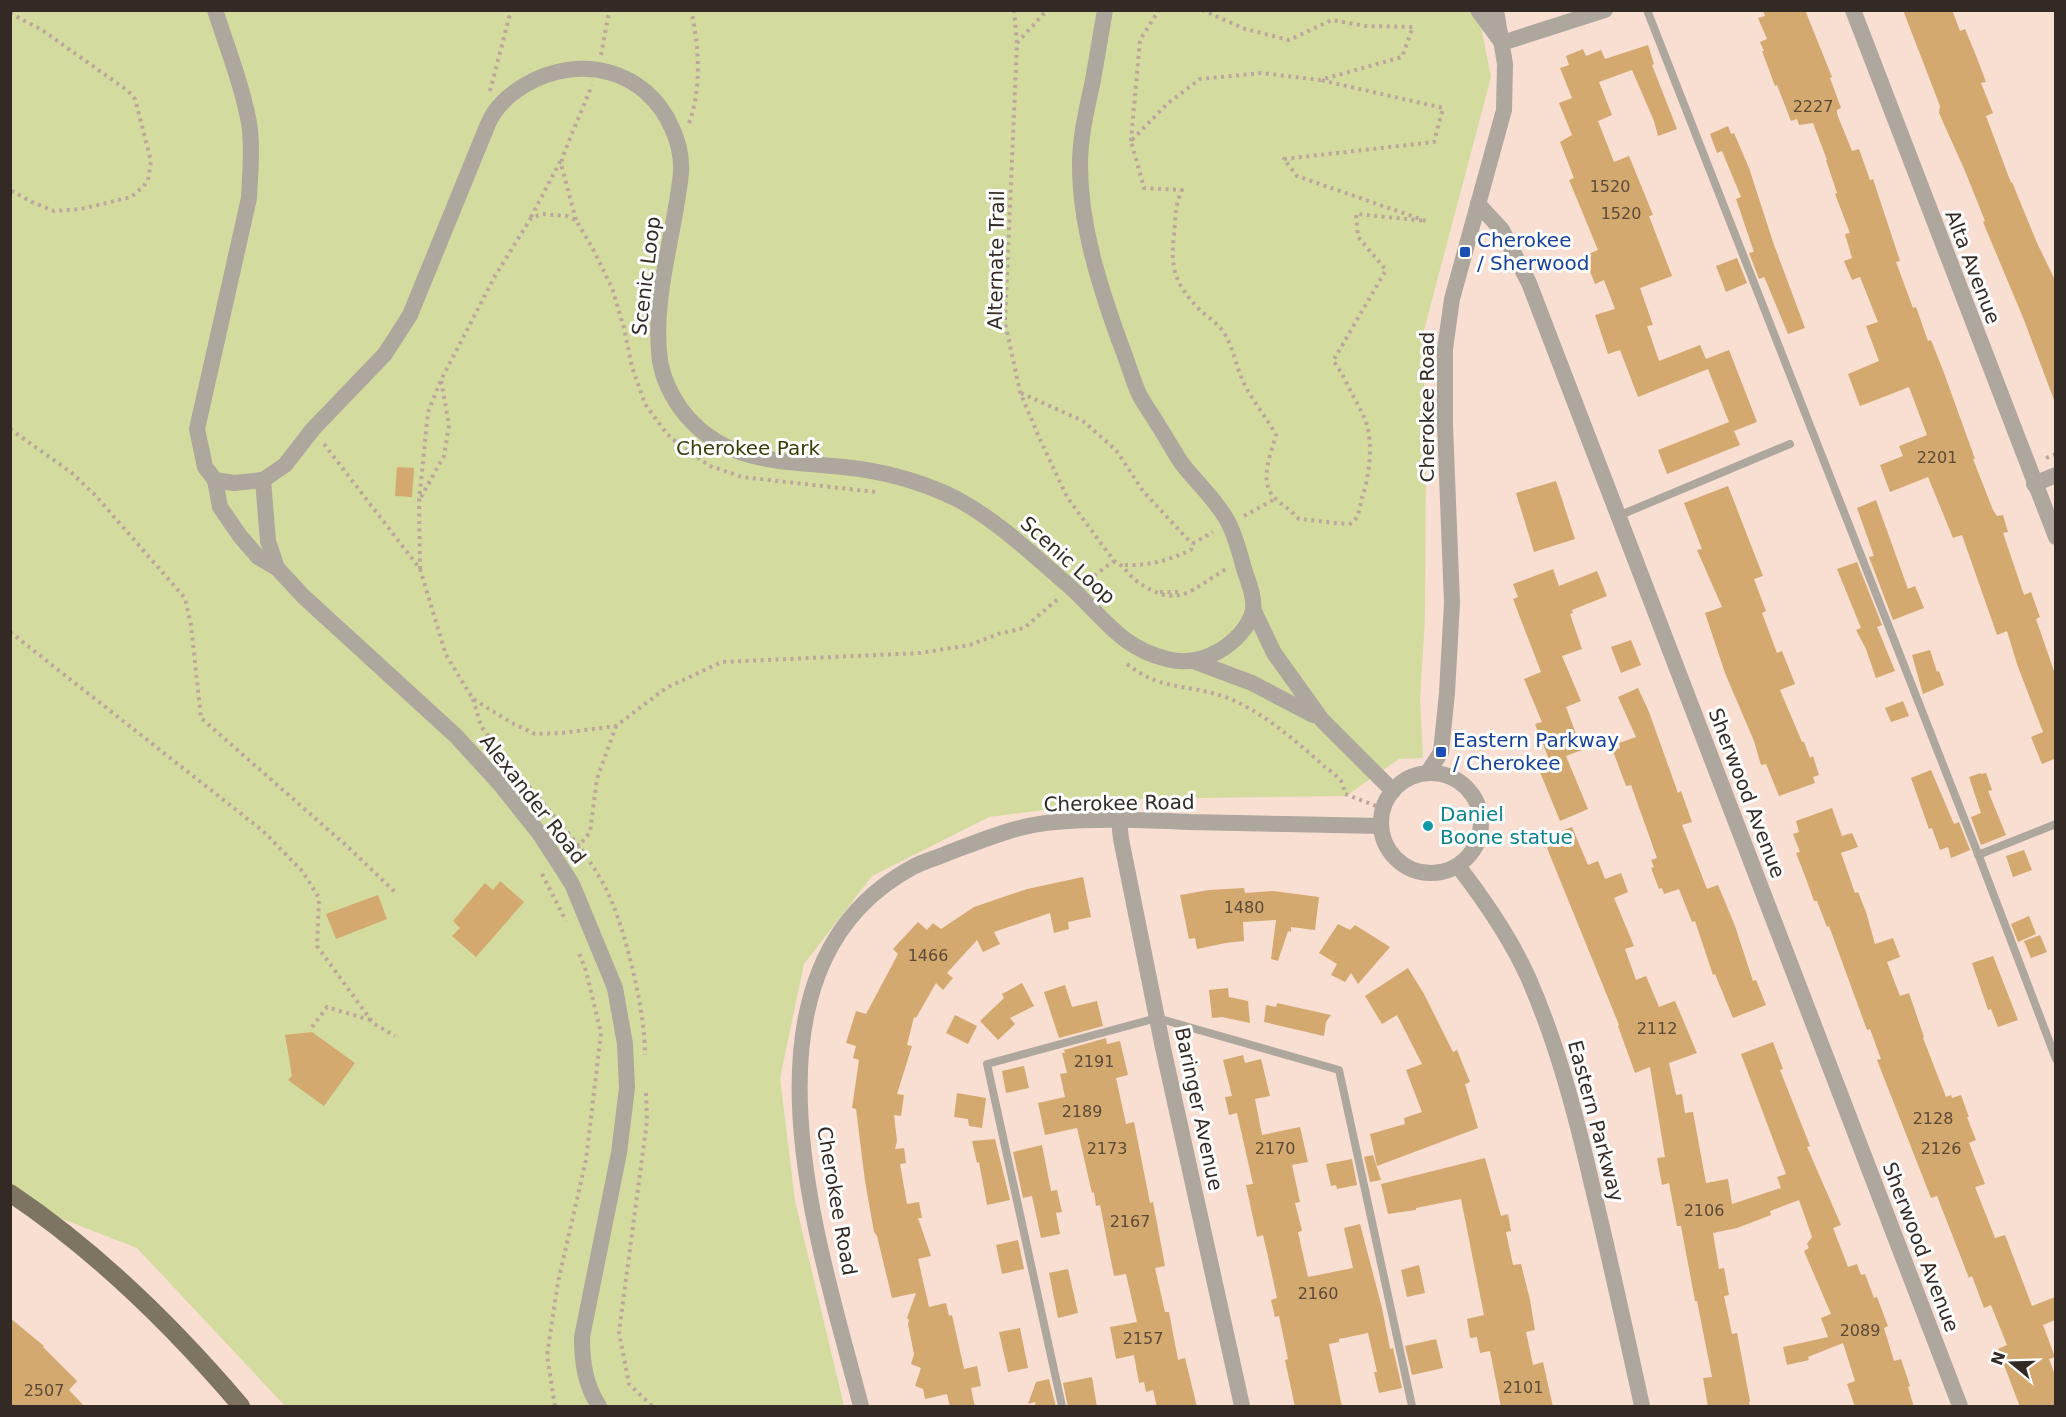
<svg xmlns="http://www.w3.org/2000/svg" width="2066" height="1417" font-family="'DejaVu Sans',sans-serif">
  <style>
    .green { fill: #d3db9f }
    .building { fill: #d3a96f }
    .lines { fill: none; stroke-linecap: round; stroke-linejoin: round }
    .path { stroke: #bca79d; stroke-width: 4; stroke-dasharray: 3 4.5; stroke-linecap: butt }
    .lane { stroke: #ada79d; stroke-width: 8 }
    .street { stroke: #ada79d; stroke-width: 16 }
    .primary { stroke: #7d7462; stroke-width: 18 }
    .transit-dot { fill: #1a4fb4; stroke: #fff; stroke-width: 2 }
    .culture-dot { fill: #0f9aa8; stroke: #fff; stroke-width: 2 }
    .labels { text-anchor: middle; stroke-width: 6; stroke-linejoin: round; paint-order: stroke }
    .number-label { font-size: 16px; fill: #5c4a38 }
    .transit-label { font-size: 20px; fill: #164399; stroke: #fff; text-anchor: start }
    .street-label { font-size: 20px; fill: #342a25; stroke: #fff }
    .park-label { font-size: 20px; fill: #3a3e08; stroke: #fff }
    .culture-label { font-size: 20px; fill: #0d838f; stroke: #fff; text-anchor: start }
  </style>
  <rect width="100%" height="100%" fill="#f9ded2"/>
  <!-- green -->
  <polygon class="green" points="11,11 1478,11 1491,77 1423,334 1426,452 1425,618 1420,699 1423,758 1399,759 1346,796 1132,799 989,817 872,876 804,964 780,1078 795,1201 844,1406 285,1406 137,1248 11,1199"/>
  <!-- building -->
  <g class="building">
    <polygon points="1763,10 1805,10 1832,77 1830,78 1841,108 1837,110 1837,114 1852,151 1859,149 1870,180 1873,179 1900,261 1896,262 1913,308 1916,307 1928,341 1931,340 1944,373 1975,459 1973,459 1993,510 1997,516 2003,515 2008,532 2003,533 2024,595 2031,592 2040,617 2036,619 2055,674 2055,761 2054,759 2042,764 2031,737 2043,732 2017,664 2007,631 1997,635 1962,535 1953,538 1928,477 1890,492 1880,465 1903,456 1899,446 1927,435 1909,387 1860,406 1848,374 1879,361 1866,326 1878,322 1860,277 1852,280 1844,261 1852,258 1845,234 1850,233 1835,194 1837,193 1826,160 1827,160 1813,123 1799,125 1797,119 1791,121 1777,85 1775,86 1762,51 1764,51 1760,42 1767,39 1758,18 1765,16"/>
    <polygon points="1903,10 1952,10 1960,31 1965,29 1977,58 1986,82 1981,83 1993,113 1986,116 2011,183 2012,182 2037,243 2055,280 2055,399 2054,400 2024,320 1983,222 1985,221 1965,171 1939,113 1940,106"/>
    <polygon points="1648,45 1654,64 1652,65 1677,129 1658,136 1654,121 1632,70 1599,82 1612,115 1598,121 1614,162 1629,156 1653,215 1649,216 1672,276 1640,288 1653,325 1647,326 1659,361 1700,345 1706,359 1729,350 1757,422 1734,431 1740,445 1667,474 1658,450 1729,422 1708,369 1638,397 1620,350 1608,354 1595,315 1615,309 1604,280 1595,284 1584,256 1598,250 1569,180 1574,178 1560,142 1572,135 1559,103 1572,98 1560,68 1569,65 1566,56 1583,49 1586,56 1601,50 1605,59"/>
    <polygon points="1728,126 1731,134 1734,133 1749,168 1773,242 1805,328 1788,334 1766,281 1764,277 1759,279 1749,253 1754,252 1736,199 1741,197 1722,151 1717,153 1710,134"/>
    <polygon points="1737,258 1747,283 1726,292 1716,266"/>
    <polygon points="397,467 414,468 412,497 395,496"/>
    <polygon points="1556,481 1575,539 1534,552 1516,493"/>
    <polygon points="1728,486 1763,576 1754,579 1766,611 1762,613 1777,653 1782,651 1795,684 1780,690 1802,742 1804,742 1810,758 1813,756 1819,775 1813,777 1815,783 1779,796 1766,764 1761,765 1754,741 1725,673 1705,613 1722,607 1697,550 1702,549 1684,503"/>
    <polygon points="1876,500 1908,589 1915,586 1924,608 1893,620 1869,557 1874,556 1857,508"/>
    <polygon points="1857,562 1882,625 1877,627 1895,671 1876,678 1866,649 1856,630 1861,628 1837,569"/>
    <polygon points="1553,569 1559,586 1597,571 1607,596 1572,610 1573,613 1570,614 1582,649 1562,656 1581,701 1566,707 1582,750 1566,756 1588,809 1560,821 1540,772 1552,767 1535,724 1542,722 1524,679 1541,672 1513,599 1518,597 1513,584"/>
    <polygon points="1631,640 1641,665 1621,673 1611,647"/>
    <polygon points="1930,650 1937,672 1939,671 1944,685 1923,694 1912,655"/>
    <polygon points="1638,688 1649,712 1678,793 1681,791 1692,822 1682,825 1707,889 1718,885 1735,926 1753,981 1756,980 1766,1005 1733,1018 1715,974 1713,975 1695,921 1692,922 1679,889 1664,894 1662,888 1659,889 1651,868 1654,867 1651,860 1657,858 1631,785 1626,786 1613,751 1620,748 1619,743 1636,737 1618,697"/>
    <polygon points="1903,701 1909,716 1891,722 1885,708"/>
    <polygon points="1931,770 1954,824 1959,822 1970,850 1951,858 1948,847 1940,850 1932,828 1929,829 1911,778"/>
    <polygon points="1981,773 1981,774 1986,773 1992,790 1988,791 2006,835 1981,845 1971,817 1981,813 1969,777"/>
    <polygon points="1832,808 1842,836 1852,833 1858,847 1841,853 1855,893 1858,892 1866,912 1875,944 1893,938 1900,957 1887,962 1900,996 1909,993 1924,1037 1923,1038 1946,1097 1951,1095 1952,1098 1961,1095 1969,1117 1967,1117 1976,1140 1969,1143 1985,1184 1975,1187 1995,1238 2005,1235 2032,1306 2055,1297 2055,1320 2043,1325 2055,1357 2049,1359 2055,1375 2055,1407 2020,1407 1998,1349 2007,1345 1991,1305 1984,1308 1972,1276 1969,1278 1937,1196 1931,1198 1877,1060 1881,1059 1870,1029 1867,1030 1829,926 1827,927 1817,901 1814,901 1805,876 1796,853 1800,852 1793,834 1799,832 1796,821"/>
    <polygon points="1572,827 1588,865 1598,861 1605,879 1621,873 1628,892 1614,898 1634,946 1625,949 1636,980 1646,976 1659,1007 1675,1001 1697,1053 1669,1063 1676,1095 1682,1094 1685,1113 1693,1112 1706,1183 1728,1179 1732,1204 1781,1188 1777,1177 1786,1174 1741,1054 1773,1042 1783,1069 1780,1070 1810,1146 1807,1147 1841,1225 1833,1228 1848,1267 1857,1264 1861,1275 1865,1274 1874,1298 1877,1297 1888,1326 1884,1328 1894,1361 1901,1359 1910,1386 1908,1387 1914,1407 1855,1407 1847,1384 1855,1381 1843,1343 1808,1357 1809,1360 1787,1365 1783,1347 1828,1337 1821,1318 1831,1314 1804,1251 1809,1248 1807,1244 1812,1237 1799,1200 1770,1211 1771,1215 1737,1228 1713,1233 1719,1269 1724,1268 1729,1295 1724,1296 1732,1334 1737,1333 1750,1401 1749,1402 1750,1407 1708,1407 1703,1378 1712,1377 1697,1301 1695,1301 1681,1226 1677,1226 1669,1183 1662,1185 1657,1158 1665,1157 1650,1067 1635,1073 1618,1026 1619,1025 1547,848 1548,847 1545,837"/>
    <polygon points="2024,850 2032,870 2013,877 2006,856"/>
    <polygon points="1083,877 1091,917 1068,922 1069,929 1054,933 1050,913 994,932 1000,944 983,952 977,940 947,973 953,978 943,990 936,983 916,1018 914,1017 907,1045 912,1046 897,1094 904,1095 901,1116 894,1115 897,1141 895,1149 904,1148 906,1163 900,1164 907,1204 919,1202 922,1218 918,1218 931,1256 918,1259 929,1307 946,1303 949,1316 952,1315 964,1369 977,1366 981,1386 971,1388 975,1407 950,1407 947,1394 925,1399 923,1389 915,1386 921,1368 911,1364 914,1354 908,1324 909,1320 907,1318 916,1293 892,1298 877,1236 874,1232 865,1181 856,1109 852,1108 859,1060 853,1058 856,1046 846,1043 856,1011 866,1014 898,954 893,949 918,922 927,930 933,923 941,929 974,907 1027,889"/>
    <polygon points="500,881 524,902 476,957 452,936 460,928 453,921 485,883 493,890"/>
    <polygon points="1244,888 1245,893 1273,891 1319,897 1315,930 1291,927 1291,932 1288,931 1278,961 1271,959 1276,920 1243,922 1244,941 1226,943 1197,949 1195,938 1189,939 1180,895 1209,890"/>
    <polygon points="378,895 387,919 336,939 326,914"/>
    <polygon points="2029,916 2036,934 2018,942 2011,924"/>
    <polygon points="1338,924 1350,930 1355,925 1390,947 1358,984 1351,973 1345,982 1331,975 1337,964 1319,953"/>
    <polygon points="2040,935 2047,952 2031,958 2024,941"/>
    <polygon points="1993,956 2018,1020 1998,1027 1991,1009 1988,1010 1972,963"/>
    <polygon points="1408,968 1424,994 1453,1052 1457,1050 1470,1082 1465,1084 1478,1128 1377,1166 1370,1134 1405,1124 1404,1118 1422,1112 1406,1070 1422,1064 1397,1015 1382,1024 1365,996"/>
    <polygon points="1022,983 1034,1006 1010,1018 1015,1024 998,1040 980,1021 1004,998 1002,994"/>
    <polygon points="1065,985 1072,1007 1097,1001 1103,1026 1059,1038 1044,992"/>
    <polygon points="1228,988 1229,997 1248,1001 1250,1023 1222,1017 1212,1018 1209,990"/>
    <polygon points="1277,1003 1331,1015 1326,1022 1324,1036 1264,1022 1266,1005 1276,1007"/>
    <polygon points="955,1015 977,1026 968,1044 946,1033"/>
    <polygon points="312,1032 355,1063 324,1106 288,1080 292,1076 285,1035"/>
    <polygon points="1106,1038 1107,1044 1120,1041 1128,1075 1116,1078 1126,1124 1134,1122 1150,1203 1153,1202 1165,1266 1155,1268 1165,1312 1169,1312 1178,1360 1185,1358 1197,1407 1157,1407 1153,1390 1146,1392 1144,1382 1139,1383 1134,1355 1116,1359 1110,1327 1137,1322 1126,1274 1114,1276 1100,1205 1096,1206 1094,1192 1092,1193 1077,1128 1045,1135 1038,1103 1065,1097 1060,1074 1067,1073 1062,1053 1065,1053 1064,1050"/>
    <polygon points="1243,1055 1245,1063 1261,1059 1270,1096 1255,1099 1262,1135 1300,1127 1308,1162 1292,1165 1300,1202 1295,1203 1302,1231 1298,1232 1308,1277 1353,1268 1344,1228 1360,1224 1382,1308 1390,1349 1393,1348 1402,1388 1379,1393 1374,1372 1377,1372 1368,1333 1339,1339 1339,1342 1329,1344 1342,1407 1295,1407 1285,1360 1288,1359 1279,1316 1275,1317 1271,1300 1277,1298 1269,1261 1263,1235 1257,1237 1246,1185 1253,1184 1237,1113 1229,1115 1225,1097 1232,1096 1223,1060"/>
    <polygon points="1024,1066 1029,1088 1006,1093 1002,1071"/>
    <polygon points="957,1093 986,1098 982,1128 969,1126 968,1119 954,1117"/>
    <polygon points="995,1139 1010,1200 987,1205 979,1162 977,1163 972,1141"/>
    <polygon points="1042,1145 1051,1191 1057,1190 1062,1212 1056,1213 1060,1234 1041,1238 1032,1196 1023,1198 1013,1152"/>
    <polygon points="1373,1155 1381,1180 1370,1182 1364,1157"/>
    <polygon points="1485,1158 1501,1216 1508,1214 1511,1231 1506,1232 1513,1265 1521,1264 1530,1300 1535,1330 1526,1332 1533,1365 1543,1362 1553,1407 1501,1407 1490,1351 1480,1353 1477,1337 1470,1338 1467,1319 1484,1315 1461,1199 1416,1208 1416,1210 1388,1214 1381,1184"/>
    <polygon points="1352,1159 1357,1185 1337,1189 1336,1185 1331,1186 1326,1164"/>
    <polygon points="1018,1240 1024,1269 1002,1274 996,1245"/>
    <polygon points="1419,1265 1425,1293 1407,1297 1401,1270"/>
    <polygon points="1068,1269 1078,1313 1058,1318 1049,1273"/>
    <polygon points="10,1318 44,1346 43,1347 77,1381 69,1390 85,1407 10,1407"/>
    <polygon points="1020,1328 1028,1368 1008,1372 999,1332"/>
    <polygon points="1436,1339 1443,1368 1412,1375 1405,1346"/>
    <polygon points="1092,1377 1097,1407 1068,1407 1063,1383"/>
    <polygon points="1049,1379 1056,1407 1036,1407 1035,1402 1028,1404 1036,1382"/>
  </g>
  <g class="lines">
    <!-- path -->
    <g class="path">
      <path d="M1014,10L1017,43L1005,322L1020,392L1038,435L1067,497L1114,561C1125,566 1128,575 1138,582C1178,610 1191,590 1226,569"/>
      <path d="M1202,10L1245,29L1289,40L1332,20L1365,26L1413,27L1402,57L1320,80L1261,73L1200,79L1167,104L1131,141L1144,188L1182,190C1174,209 1176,215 1174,235C1170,268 1175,284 1199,309C1206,316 1216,322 1222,330C1233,345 1235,364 1243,381C1251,400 1266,416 1276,435C1271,454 1257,484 1277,500C1285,507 1291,510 1299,519C1307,519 1349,526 1352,523C1359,518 1360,505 1362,498C1369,477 1373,447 1367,425C1363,412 1355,400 1349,388C1344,378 1340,369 1333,361L1386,270L1358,237L1356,214L1426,221L1297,176L1284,159L1434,142L1443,108L1320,80"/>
      <polyline points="10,13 42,30 128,91 135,99 151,161 148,180 143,187 131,197 81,209 54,211 32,202 10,190"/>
      <polyline points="1017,43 1047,10"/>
      <polyline points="601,55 609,12"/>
      <polyline points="490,91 511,10"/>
      <path d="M689,123C702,88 699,46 691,10"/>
      <polyline points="1131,141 1140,40 1159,10"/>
      <polyline points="531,217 561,160"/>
      <polyline points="576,220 562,168 562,158 592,85"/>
      <polyline points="1021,393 1083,421 1116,450 1143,491 1192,544"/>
      <polyline points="10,429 72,473 95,495 185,598 191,625 201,718 349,848 396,893"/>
      <polyline points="324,444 420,569 446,655 473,699 512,723 535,734 562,733 616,726 666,688 722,662 920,653 970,645 998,634 1024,628 1059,598"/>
      <polyline points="2046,458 2056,454"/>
      <polyline points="421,497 444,456 449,425 441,380"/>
      <polyline points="1244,516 1275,499"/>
      <path d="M1125,565C1148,566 1170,560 1191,550L1192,544L1213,532"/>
      <polyline points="420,569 419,501 428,412 441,380 495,276 531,218 542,214 567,216 576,220 593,249 612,288 624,328 632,367 645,404 667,434 682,447 710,466 742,477 876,492"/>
      <polyline points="1088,580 1114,561"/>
      <polyline points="1160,592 1182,592"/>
      <polyline points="10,632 263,831 303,872 319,898 317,946 373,1023 395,1036"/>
      <path d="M1127,664C1159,690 1186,684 1222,696C1257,707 1296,741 1324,766C1329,770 1336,775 1341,781C1343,784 1344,789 1345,794L1379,807"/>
      <path d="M473,699L481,726L501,753L579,846C591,863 604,882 612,902C628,941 645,1013 645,1055"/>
      <polyline points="571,852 579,846 590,832 597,779 616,726"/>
      <polyline points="542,874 566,921"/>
      <polyline points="312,1027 327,1007 370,1020"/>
      <polyline points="646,1093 647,1121 619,1332 629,1384 652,1406"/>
      <polyline points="555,1406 547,1355 558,1282 586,1160 601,1033 586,971 579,953"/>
    </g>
    <!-- lane -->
    <g class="lane">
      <polyline points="1647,10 1980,859 2056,1059"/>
      <polyline points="1618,516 1790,444"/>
      <polyline points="1978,855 2056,824"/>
      <polyline points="1062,1406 987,1064 1157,1018 1339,1070 1412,1406"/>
    </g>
    <!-- street -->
    <g class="street">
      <path d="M215,10C227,47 242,85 249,123C253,147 250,174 249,198L197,429L205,467L215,480L234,483L263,480L285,465L313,429L385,354L410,315L488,124C495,107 510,94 525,85C580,53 646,69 672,128C679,143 682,157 681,173C675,232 654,292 659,351C660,372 669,392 681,409C726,470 794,459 860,469C893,474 927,484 957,499C998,521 1033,555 1068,585C1102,615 1120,648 1167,659C1186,664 1202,661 1219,651C1233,643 1250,627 1253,610C1255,598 1249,583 1245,572C1240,555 1236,536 1227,520C1215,499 1198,484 1183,465C1174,453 1167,438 1158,425C1152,414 1143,403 1138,392C1131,375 1126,357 1119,340C1099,284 1080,225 1080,165C1080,136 1087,108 1093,80C1097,57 1101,34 1105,10"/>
      <polyline points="1478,10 1502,43 1605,10"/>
      <polyline points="1853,10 2056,537"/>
      <polyline points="1478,204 1502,230 1529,283 1960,1406"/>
      <path d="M215,480L220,507L240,536L258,557L277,568L304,597L456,736L500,784L539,833L572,884L615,988L625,1044L627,1088L619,1153L582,1337C582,1362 585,1385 599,1406"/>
      <polyline points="263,480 268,541 277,568"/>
      <polyline points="2034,484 2056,475"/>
      <polyline points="1253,609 1274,653 1322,720 1393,791"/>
      <polyline points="1196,662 1252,683 1313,715"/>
      <polyline points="1428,772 1441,752 1447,693 1452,603 1445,425 1445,349 1452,299 1504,110 1505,64 1496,10"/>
      <circle cx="1431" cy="823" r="50"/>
      <polyline points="1119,820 1121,839 1163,1048 1242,1406"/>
      <path d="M1458,866C1485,901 1510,937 1528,977C1557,1043 1576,1115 1592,1185C1610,1259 1626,1333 1642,1406"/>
      <path d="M861,1406C820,1247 723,969 913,867C924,861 937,858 948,853C983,840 1017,825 1055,822C1099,818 1144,820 1189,822C1253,823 1317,825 1381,826"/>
    </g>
    <!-- primary -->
    <path class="primary" d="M10,1193C98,1252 173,1326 241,1406"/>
  </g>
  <!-- markers -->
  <g class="transit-dot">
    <rect x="1459" y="246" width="12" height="12" rx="3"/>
    <rect x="1435" y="746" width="12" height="12" rx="3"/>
  </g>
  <circle class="culture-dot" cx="1428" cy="826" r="6"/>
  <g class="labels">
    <!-- number labels -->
    <g class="number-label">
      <text x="1813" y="112">2227</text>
      <text x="1610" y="192">1520</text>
      <text x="1621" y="219">1520</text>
      <text x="1937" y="463">2201</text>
      <text x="1244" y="913">1480</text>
      <text x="928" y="961">1466</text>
      <text x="1657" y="1034">2112</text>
      <text x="1094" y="1067">2191</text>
      <text x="1082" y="1117">2189</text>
      <text x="1933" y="1124">2128</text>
      <text x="1107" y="1154">2173</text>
      <text x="1275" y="1154">2170</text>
      <text x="1941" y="1154">2126</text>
      <text x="1704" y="1216">2106</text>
      <text x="1130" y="1227">2167</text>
      <text x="1318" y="1299">2160</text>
      <text x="1860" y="1336">2089</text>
      <text x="1143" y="1344">2157</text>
      <text x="1523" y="1393">2101</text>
      <text x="44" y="1396">2507</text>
    </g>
    <!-- transit labels -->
    <g class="transit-label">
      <text x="1477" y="247">Cherokee<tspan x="1477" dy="23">/ Sherwood</tspan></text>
      <text x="1453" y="747">Eastern Parkway<tspan x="1453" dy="23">/ Cherokee</tspan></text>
    </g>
    <!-- street labels -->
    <g class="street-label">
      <text transform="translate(996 260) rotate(-89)" y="7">Alternate Trail</text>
      <text transform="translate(1973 267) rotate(69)" y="7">Alta Avenue</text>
      <text transform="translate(646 276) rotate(-83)" y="7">Scenic Loop</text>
      <text transform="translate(1427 407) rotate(-90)" y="7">Cherokee Road</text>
      <text transform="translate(1068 560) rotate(42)" y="7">Scenic Loop</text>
      <text transform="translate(1747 793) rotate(69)" y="7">Sherwood Avenue</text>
      <text transform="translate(533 799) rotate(52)" y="7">Alexander Road</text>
      <text transform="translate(1119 803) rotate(-1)" y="7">Cherokee Road</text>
      <text transform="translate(1199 1109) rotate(78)" y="7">Baringer Avenue</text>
      <text transform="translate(1596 1121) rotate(75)" y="7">Eastern Parkway</text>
      <text transform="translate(837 1201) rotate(80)" y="7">Cherokee Road</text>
      <text transform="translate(1921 1247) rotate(69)" y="7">Sherwood Avenue</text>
    </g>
    <!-- park labels -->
    <g class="park-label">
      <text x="748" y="455">Cherokee Park</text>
    </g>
    <!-- culture labels -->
    <g class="culture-label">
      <text x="1440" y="821">Daniel<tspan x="1440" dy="23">Boone statue</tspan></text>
    </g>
  </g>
  <!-- border -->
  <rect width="2066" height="1417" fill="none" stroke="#342a25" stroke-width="24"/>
  <!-- north arrow -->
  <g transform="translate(2012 1363) rotate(289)" stroke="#ffffff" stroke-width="4.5" paint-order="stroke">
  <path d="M0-4.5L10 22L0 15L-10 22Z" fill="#342a25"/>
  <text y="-9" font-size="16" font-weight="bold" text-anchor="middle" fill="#342a25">N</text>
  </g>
</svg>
